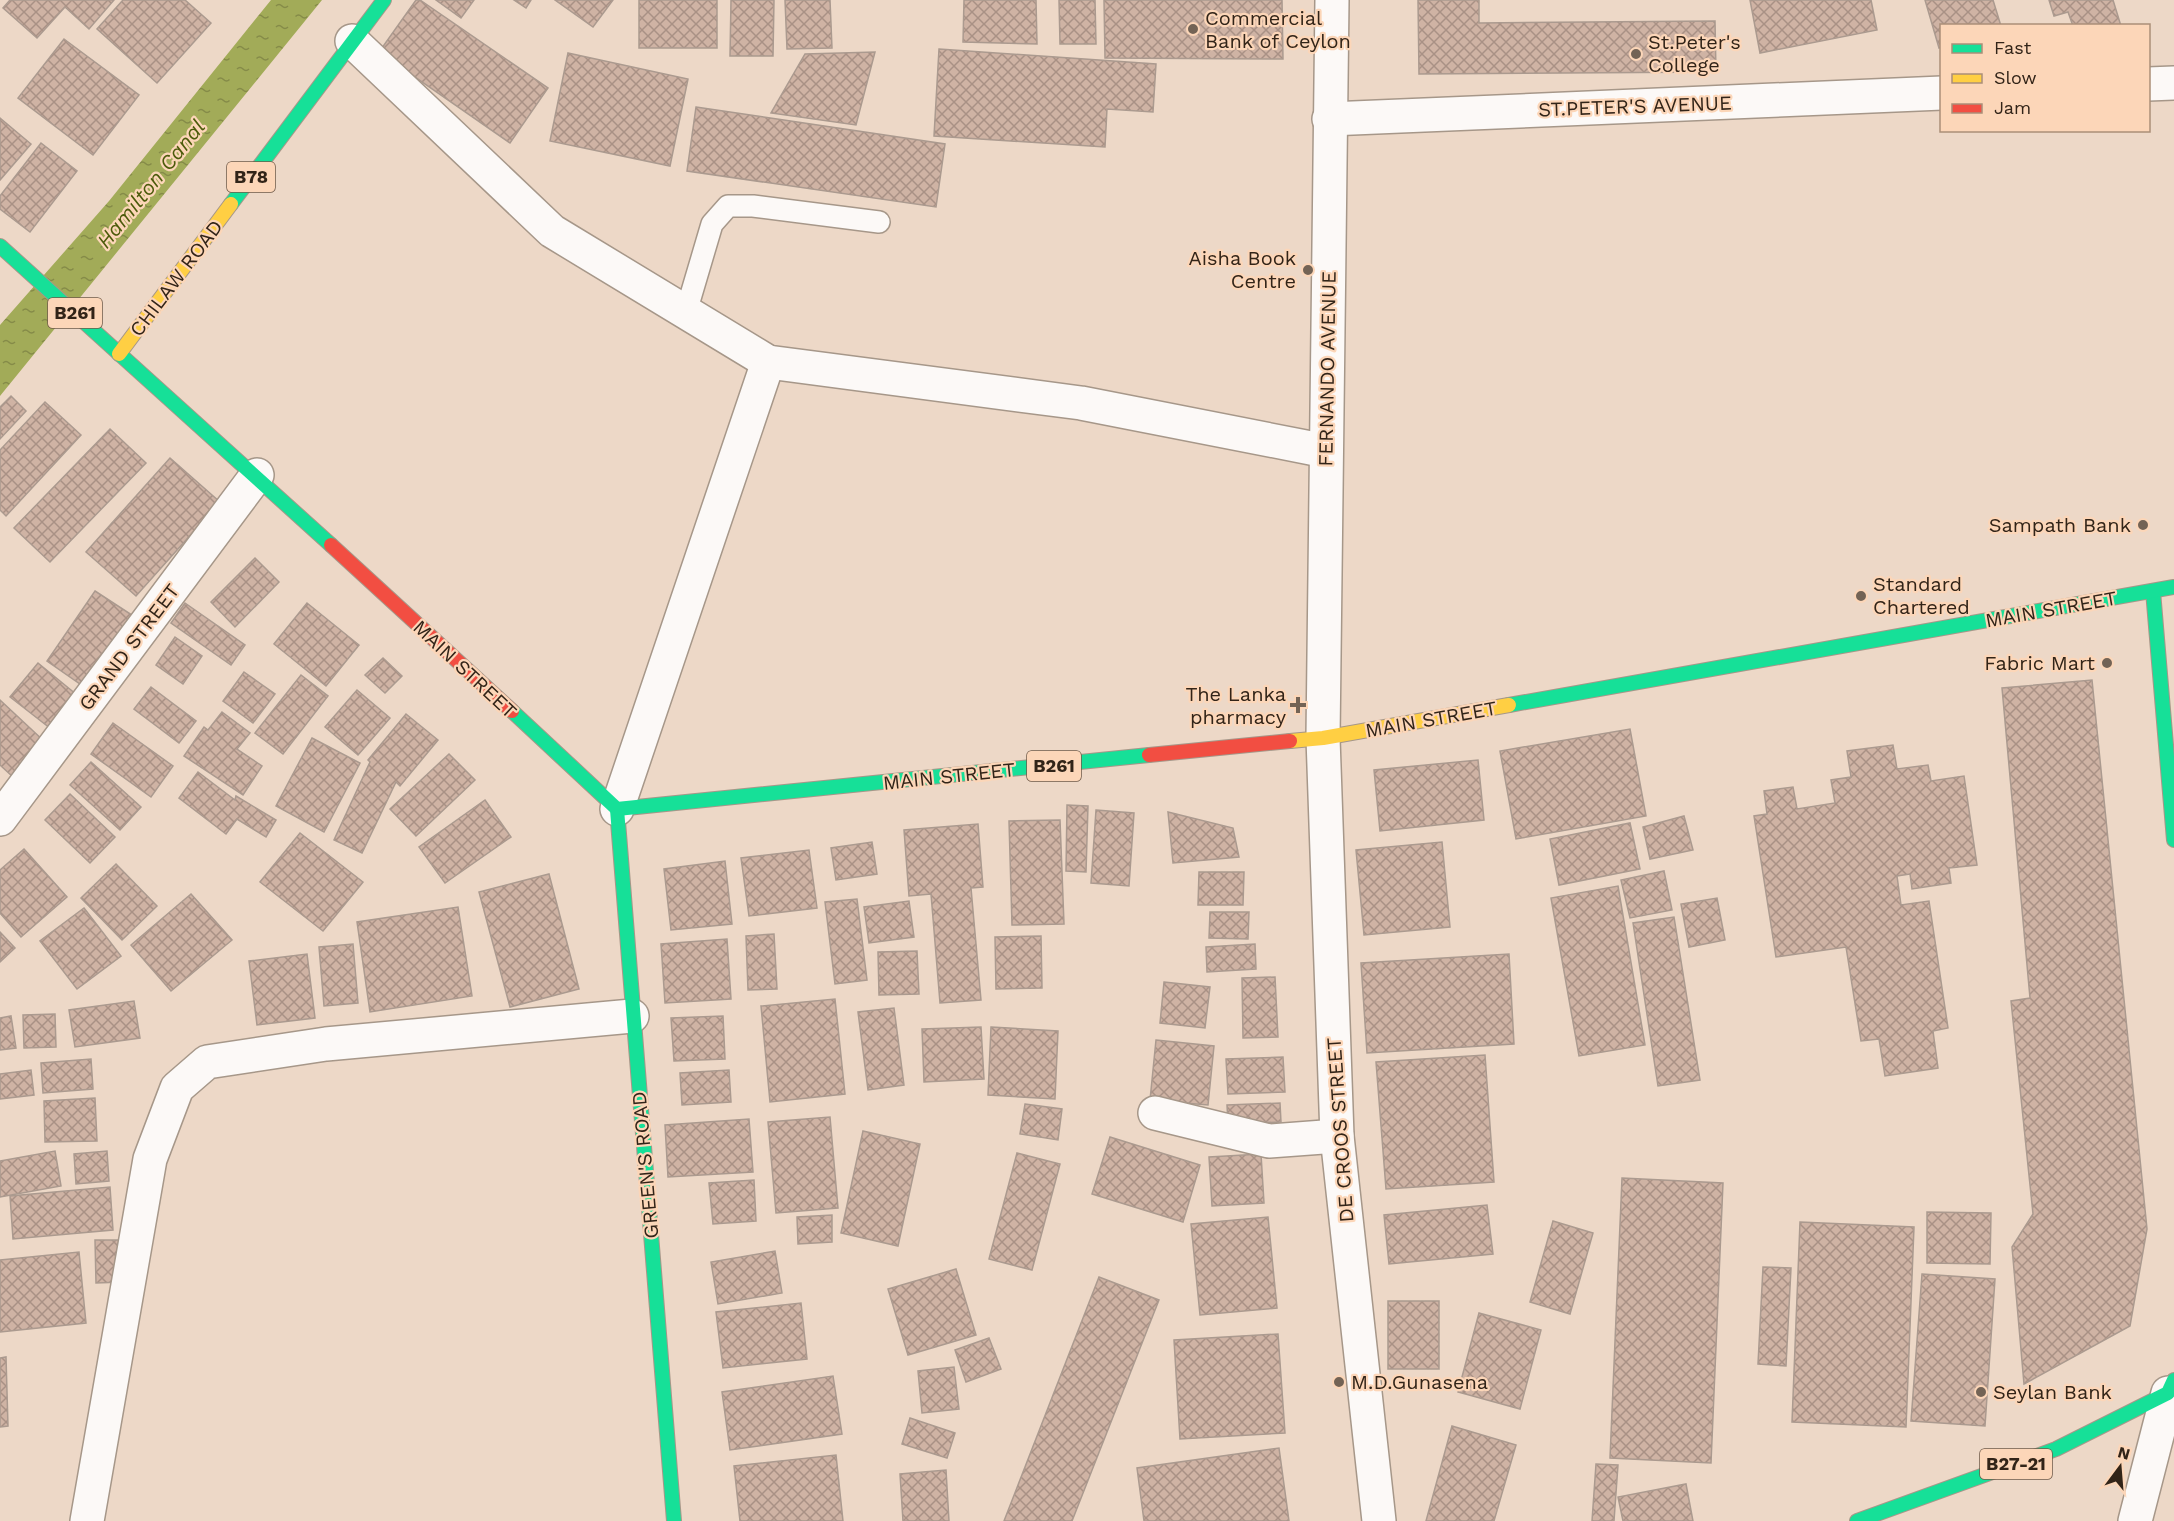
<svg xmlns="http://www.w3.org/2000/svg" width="2174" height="1521" font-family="'Work Sans',sans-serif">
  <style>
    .water { fill: url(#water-ripples) }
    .building { fill: url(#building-cross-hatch); stroke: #ab9a8f; stroke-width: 1.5 }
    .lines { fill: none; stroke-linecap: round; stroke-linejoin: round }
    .lane-casing { stroke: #a69789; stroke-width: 24 }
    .street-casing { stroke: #a69789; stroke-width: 36 }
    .fast-casing { stroke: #a69789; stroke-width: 16 }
    .slow-casing { stroke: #a69789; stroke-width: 16 }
    .jam-casing { stroke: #a69789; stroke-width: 16 }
    .lane { stroke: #fcf9f7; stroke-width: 21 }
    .street { stroke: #fcf9f7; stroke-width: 33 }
    .fast { stroke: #16e098; stroke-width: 14 }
    .slow { stroke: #ffcf43; stroke-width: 14 }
    .jam { stroke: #f24e42; stroke-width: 14 }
    .poi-dot { fill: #736355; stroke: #fcd6b8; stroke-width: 2 }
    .labels { text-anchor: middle; stroke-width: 4.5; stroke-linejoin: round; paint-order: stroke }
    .shield { fill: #fcd6b8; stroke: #6f5948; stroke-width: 1.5 }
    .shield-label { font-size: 18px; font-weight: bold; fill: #322418 }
    .poi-label { font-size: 20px; fill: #322418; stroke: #fcd6b8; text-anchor: start }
    .street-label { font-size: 20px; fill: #322418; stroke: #fcd6b8 }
    .water-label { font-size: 21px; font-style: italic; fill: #4c5b0b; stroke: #fcd6b8 }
  </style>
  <defs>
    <pattern id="water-ripples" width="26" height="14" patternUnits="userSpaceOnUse" patternTransform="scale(1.5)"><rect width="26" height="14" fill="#a2ab58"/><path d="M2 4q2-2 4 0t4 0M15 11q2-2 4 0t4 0" fill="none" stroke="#858b48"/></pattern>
    <pattern id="building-cross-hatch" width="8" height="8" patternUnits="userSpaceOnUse" patternTransform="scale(1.5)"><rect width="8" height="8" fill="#cfb3a4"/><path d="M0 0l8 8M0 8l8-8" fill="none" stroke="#a99185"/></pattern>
  </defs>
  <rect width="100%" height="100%" fill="#edd8c7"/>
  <!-- water -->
  <polygon class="water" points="271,0 322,0 0,396 0,325 109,201"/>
  <!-- building -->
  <g class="building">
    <polygon points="10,0 114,0 89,29 65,7 37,38 3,8"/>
    <polygon points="123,0 185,0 211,23 157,83 97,29"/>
    <polygon points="416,0 420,0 548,88 510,143 379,52"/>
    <polygon points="436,0 474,0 461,18"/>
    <polygon points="514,0 531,0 526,8"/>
    <polygon points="555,0 613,0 593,27"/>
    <rect x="639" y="0" width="78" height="48"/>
    <polygon points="731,0 774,0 773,56 730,56"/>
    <polygon points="785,0 830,0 832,48 787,49"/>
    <polygon points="964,0 1036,0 1037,44 963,42"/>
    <polygon points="1059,0 1095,0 1096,44 1060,44"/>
    <polygon points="1104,0 1282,0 1283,59 1105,58"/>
    <polygon points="1418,0 1479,0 1479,23 1715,21 1716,72 1419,74"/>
    <polygon points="1750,0 1871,0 1877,30 1760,53"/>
    <polygon points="1925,0 1993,0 2001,26 1942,26 1942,47 1939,48"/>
    <polygon points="2049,0 2113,0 2121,26 2073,26 2068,12 2054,16"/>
    <polygon points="64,39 139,95 93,155 18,98"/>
    <polygon points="939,49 1156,64 1153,112 1107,109 1105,147 934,136"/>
    <polygon points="875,52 856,125 771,113 805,54"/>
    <polygon points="568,53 688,79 670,166 550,141"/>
    <polygon points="696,107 945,144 936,207 687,171"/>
    <polygon points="0,118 31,144 0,180"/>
    <polygon points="41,143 77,171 30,232 0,209 0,196"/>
    <polygon points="11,396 26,411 0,439 0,407"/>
    <polygon points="45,402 81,435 6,516 0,510 0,450"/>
    <polygon points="110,429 146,463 50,562 14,528"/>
    <polygon points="170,458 220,502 136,596 86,552"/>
    <polygon points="255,558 279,582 235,627 211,602"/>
    <polygon points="95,591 138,619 90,691 47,661"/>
    <polygon points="185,603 245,645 231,665 171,623"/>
    <polygon points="307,603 359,645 326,686 274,644"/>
    <polygon points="175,637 202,656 183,684 156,665"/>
    <polygon points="383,658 402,676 385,693 365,675"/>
    <polygon points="38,663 82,699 55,732 10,697"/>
    <polygon points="244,672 275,694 253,723 223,701"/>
    <polygon points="301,675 328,696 283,754 255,733"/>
    <polygon points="2092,680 2147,1229 2130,1326 2024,1384 2012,1247 2033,1214 2011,1001 2030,998 2002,688"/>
    <polygon points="151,687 196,721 179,743 134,709"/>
    <polygon points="357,690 390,718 358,755 325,727"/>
    <polygon points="0,700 46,743 13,777 0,765"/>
    <polygon points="222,712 250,733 237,749 262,766 243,795 184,756 204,727 208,730"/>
    <polygon points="406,714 438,740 400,786 396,782 362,853 334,840 370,762 368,760"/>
    <polygon points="113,723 173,766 151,797 91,754"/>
    <polygon points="1630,729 1646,816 1516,839 1500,751"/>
    <polygon points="312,738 360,763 324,832 276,806"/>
    <polygon points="1893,745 1897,769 1928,765 1931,781 1964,776 1977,865 1949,868 1951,883 1912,889 1910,874 1897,876 1901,905 1929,901 1948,1028 1933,1031 1938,1068 1885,1076 1879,1039 1861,1041 1846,947 1776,957 1754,816 1767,814 1764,791 1793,787 1797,809 1835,803 1831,780 1851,777 1847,751"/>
    <polygon points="449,754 475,780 416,836 390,809"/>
    <polygon points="1478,760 1484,820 1380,831 1374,770"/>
    <polygon points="91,762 141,807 120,830 70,785"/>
    <polygon points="198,772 235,800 236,796 276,820 266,837 237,819 226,834 179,798"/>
    <polygon points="70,794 115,837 90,863 45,820"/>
    <polygon points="485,800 511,837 445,883 419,847"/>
    <polygon points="1067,805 1088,806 1086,872 1066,871"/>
    <polygon points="1096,810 1134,813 1129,886 1091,883"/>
    <polygon points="1168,812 1233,828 1239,857 1173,863"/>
    <polygon points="1684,816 1693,850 1650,859 1643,827"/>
    <polygon points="1060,820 1064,924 1012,925 1009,821"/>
    <polygon points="1630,823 1640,869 1559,885 1550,839"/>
    <polygon points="978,824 983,887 971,888 981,1000 940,1003 931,894 909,896 904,830"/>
    <polygon points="300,833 363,882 323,931 260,882"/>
    <polygon points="872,842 877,874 836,880 831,848"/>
    <polygon points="1442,842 1450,927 1364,935 1356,850"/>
    <polygon points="24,849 67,897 21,937 0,913 0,870"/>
    <polygon points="809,850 817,908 749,916 741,858"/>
    <polygon points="725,861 732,924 671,930 664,869"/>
    <polygon points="116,864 157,906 122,940 81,898"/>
    <polygon points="1664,871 1672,910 1630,918 1621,880"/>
    <polygon points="1199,872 1244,872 1243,905 1198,905"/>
    <polygon points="549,874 579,989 510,1007 479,892"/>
    <polygon points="1618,886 1645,1045 1579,1056 1551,898"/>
    <polygon points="191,894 232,940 171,991 131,945"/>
    <polygon points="1717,898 1725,940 1689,947 1681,904"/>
    <polygon points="857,899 867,980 835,984 825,902"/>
    <polygon points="909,901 914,937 869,943 864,907"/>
    <polygon points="458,907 472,996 370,1012 357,922"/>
    <polygon points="84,908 121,956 77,989 40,941"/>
    <polygon points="1210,912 1249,912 1248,939 1209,938"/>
    <polygon points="1674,917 1700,1080 1658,1086 1633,923"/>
    <polygon points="0,932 15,948 0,962"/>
    <polygon points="774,934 777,989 748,990 746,936"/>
    <polygon points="1041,936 1042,988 996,989 995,937"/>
    <polygon points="727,939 731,999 665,1003 661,944"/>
    <polygon points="353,944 358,1003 324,1006 319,947"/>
    <polygon points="1255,944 1256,969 1207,972 1206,947"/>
    <polygon points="917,951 919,994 879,995 878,952"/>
    <polygon points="307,954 315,1018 257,1025 249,961"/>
    <polygon points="1509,954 1514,1044 1367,1053 1361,963"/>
    <polygon points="1275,977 1278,1037 1243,1038 1242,978"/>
    <polygon points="1164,982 1210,987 1205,1028 1160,1023"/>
    <polygon points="835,999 845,1094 770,1102 761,1006"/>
    <polygon points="134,1001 140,1038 75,1047 69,1010"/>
    <polygon points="894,1008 904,1085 868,1090 858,1012"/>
    <polygon points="55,1014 56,1047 24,1048 23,1015"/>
    <polygon points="11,1016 16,1048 0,1050 0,1018"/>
    <polygon points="723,1016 725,1059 674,1061 671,1018"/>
    <polygon points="981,1027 984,1079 924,1082 922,1029"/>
    <polygon points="991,1027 1058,1031 1055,1099 988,1095"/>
    <polygon points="1156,1040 1214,1046 1208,1105 1150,1100"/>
    <polygon points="1485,1055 1494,1182 1386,1189 1376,1062"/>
    <polygon points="1283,1057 1285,1092 1228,1094 1226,1059"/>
    <polygon points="91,1059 93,1089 43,1093 41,1063"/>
    <polygon points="31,1070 34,1095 0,1099 0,1074"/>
    <polygon points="729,1070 731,1102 682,1105 680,1073"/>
    <polygon points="95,1098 97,1141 45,1142 44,1101"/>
    <polygon points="1280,1103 1281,1122 1228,1124 1227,1105"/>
    <polygon points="1025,1104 1062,1109 1058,1140 1020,1134"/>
    <polygon points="830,1117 838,1208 776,1213 768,1122"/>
    <polygon points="749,1119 753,1172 668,1177 665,1125"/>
    <polygon points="863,1131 920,1144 898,1246 841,1233"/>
    <polygon points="1110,1137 1200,1165 1183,1222 1092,1194"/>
    <polygon points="55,1151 61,1186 0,1197 0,1161"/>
    <polygon points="107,1151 109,1181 76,1184 74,1154"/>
    <polygon points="1017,1153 1060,1164 1032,1270 989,1259"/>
    <polygon points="1261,1154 1264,1203 1212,1206 1209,1157"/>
    <polygon points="1622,1178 1723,1183 1711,1463 1610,1458"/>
    <polygon points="754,1180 756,1221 713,1224 709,1183"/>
    <polygon points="110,1187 113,1230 13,1239 10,1196"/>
    <polygon points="1487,1205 1493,1254 1389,1264 1384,1215"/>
    <polygon points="1927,1212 1991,1213 1990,1264 1927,1263"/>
    <polygon points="832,1215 832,1242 798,1244 797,1217"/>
    <polygon points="1268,1217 1277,1308 1200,1315 1191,1224"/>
    <polygon points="1553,1221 1593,1233 1570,1314 1530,1302"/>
    <polygon points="1800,1222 1914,1227 1906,1427 1792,1422"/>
    <polygon points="95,1240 121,1240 123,1282 96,1283"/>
    <polygon points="775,1251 782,1293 718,1304 711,1262"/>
    <polygon points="79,1252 86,1323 0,1332 0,1260"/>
    <polygon points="1763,1267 1791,1268 1786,1366 1758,1364"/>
    <polygon points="956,1269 976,1335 908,1355 888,1289"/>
    <polygon points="1922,1274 1995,1279 1985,1426 1911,1421"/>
    <polygon points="1099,1277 1159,1300 1072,1521 1004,1521"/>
    <rect x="1388" y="1301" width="51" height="68"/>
    <polygon points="801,1303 807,1359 723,1368 716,1312"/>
    <polygon points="1479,1313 1541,1330 1520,1409 1458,1392"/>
    <polygon points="1278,1334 1285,1433 1180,1439 1174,1340"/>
    <polygon points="989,1338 1001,1369 966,1382 955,1350"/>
    <polygon points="6,1357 8,1426 0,1427 0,1358"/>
    <polygon points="954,1367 959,1409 922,1413 918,1371"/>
    <polygon points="833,1376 842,1434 730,1450 722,1392"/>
    <polygon points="910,1418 955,1433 947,1458 902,1444"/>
    <polygon points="1452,1426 1516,1445 1494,1521 1426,1521"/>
    <polygon points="1279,1448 1289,1521 1144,1521 1137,1468"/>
    <polygon points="836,1455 843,1521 740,1521 734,1466"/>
    <polygon points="1596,1464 1618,1465 1614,1521 1592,1521"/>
    <polygon points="946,1470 949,1521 903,1521 900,1474"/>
    <polygon points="1686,1484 1693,1521 1623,1521 1618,1497"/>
  </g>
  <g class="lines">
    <defs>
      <polyline id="lane" points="686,312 712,224 728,206 753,206 879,222"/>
      <g id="street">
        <polyline points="1332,0 1323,738 1337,1136 1379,1521"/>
        <polyline points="352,41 552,231 768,362 1081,403 1326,451"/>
        <polyline points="2148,84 2174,83"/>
        <polyline points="1329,119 1942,93"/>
        <polyline points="617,809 768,362"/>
        <polyline points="0,819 257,475"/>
        <polyline points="1155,1113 1269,1141 1337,1136"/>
        <polyline points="87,1521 150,1159 177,1088 207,1062 326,1044 632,1016"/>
        <polyline points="2135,1521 2168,1393"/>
      </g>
      <g id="fast">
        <polyline points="231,204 384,0"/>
        <polyline points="0,246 331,545"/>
        <polyline points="2153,591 2174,840"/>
        <polyline points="1509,705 2174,587"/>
        <polyline points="512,711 617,809 1149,755"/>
        <polyline points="617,809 674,1521"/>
        <polyline points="1857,1521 2056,1449 2168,1393 2174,1380"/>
      </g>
      <g id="slow">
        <polyline points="119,354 231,204"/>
        <polyline points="1290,741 1323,738 1509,705"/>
      </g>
      <g id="jam">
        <polyline points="331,545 512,711"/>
        <polyline points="1149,755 1290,741"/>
      </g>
    </defs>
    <!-- lane casing -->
    <use href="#lane" class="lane-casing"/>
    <!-- street casing -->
    <use href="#street" class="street-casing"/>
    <!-- fast casing -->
    <use href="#fast" class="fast-casing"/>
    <!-- slow casing -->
    <use href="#slow" class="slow-casing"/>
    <!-- jam casing -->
    <use href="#jam" class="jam-casing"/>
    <!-- lane -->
    <use href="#lane" class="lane"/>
    <!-- street -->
    <use href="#street" class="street"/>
    <!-- fast -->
    <use href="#fast" class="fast"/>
    <!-- slow -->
    <use href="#slow" class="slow"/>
    <!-- jam -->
    <use href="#jam" class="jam"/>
  </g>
  <!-- markers -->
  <g class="poi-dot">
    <circle cx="1193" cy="29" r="6"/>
    <circle cx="1636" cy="54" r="6"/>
    <circle cx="1308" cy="270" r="6"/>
    <circle cx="2143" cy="525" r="6"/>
    <circle cx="1861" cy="596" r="6"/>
    <circle cx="2107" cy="663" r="6"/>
    <path d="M1295 696h6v6h6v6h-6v6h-6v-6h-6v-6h6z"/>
    <circle cx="1339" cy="1382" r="6"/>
    <circle cx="1981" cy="1392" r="6"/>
  </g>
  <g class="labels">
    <!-- shield labels -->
    <g class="shield">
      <rect x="227" y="162" width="48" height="30" rx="4.5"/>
      <rect x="48" y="298" width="54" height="30" rx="4.5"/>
      <rect x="1027" y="751" width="54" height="30" rx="4.5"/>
      <rect x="1980" y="1449" width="72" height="30" rx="4.5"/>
    </g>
    <g class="shield-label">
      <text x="251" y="183">B78</text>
      <text x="75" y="319">B261</text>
      <text x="1054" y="772">B261</text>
      <text x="2016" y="1470">B27-21</text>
    </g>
    <!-- poi labels -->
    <g class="poi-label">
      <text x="1205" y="25">Commercial<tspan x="1205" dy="23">Bank of Ceylon</tspan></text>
      <text x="1648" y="49">St.Peter's<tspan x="1648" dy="23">College</tspan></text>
      <text x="1296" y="265" text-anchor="end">Aisha Book<tspan x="1296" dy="23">Centre</tspan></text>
      <text x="2131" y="532" text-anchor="end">Sampath Bank</text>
      <text x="1873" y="591">Standard<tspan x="1873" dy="23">Chartered</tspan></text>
      <text x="2095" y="670" text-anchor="end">Fabric Mart</text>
      <text x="1286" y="701" text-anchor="end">The Lanka<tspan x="1286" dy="23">pharmacy</tspan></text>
      <text x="1351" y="1389">M.D.Gunasena</text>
      <text x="1993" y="1399">Seylan Bank</text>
    </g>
    <!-- street labels -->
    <g class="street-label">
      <text transform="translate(1635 106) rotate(-2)" y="7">ST.PETER'S AVENUE</text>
      <text transform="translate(176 278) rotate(-53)" y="7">CHILAW ROAD</text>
      <text transform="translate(1327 369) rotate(-89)" y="7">FERNANDO AVENUE</text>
      <text transform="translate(2051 609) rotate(-10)" y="7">MAIN STREET</text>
      <text transform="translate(129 647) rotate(-53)" y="7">GRAND STREET</text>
      <text transform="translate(465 669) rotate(43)" y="7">MAIN STREET</text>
      <text transform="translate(1431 719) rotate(-10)" y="7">MAIN STREET</text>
      <text transform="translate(949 776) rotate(-6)" y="7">MAIN STREET</text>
      <text transform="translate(1340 1130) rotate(-94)" y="7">DE CROOS STREET</text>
      <text transform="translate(645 1165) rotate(-95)" y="7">GREEN'S ROAD</text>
    </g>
    <!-- water labels -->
    <g class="water-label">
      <text transform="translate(151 184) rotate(-51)" y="7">Hamilton Canal</text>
    </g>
  </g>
  <!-- legend -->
  <rect x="1940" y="24" width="210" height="108" fill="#fcd6b8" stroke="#ab8f78" stroke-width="1.5"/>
  <rect x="1952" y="44" width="30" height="9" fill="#16e098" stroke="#ab8f78" stroke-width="1.5"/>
  <text x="1994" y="54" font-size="18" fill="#322418">Fast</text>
  <rect x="1952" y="74" width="30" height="9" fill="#ffcf43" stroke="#ab8f78" stroke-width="1.5"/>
  <text x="1994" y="84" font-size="18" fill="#322418">Slow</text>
  <rect x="1952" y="104" width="30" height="9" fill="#f24e42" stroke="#ab8f78" stroke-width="1.5"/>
  <text x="1994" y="114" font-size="18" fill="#322418">Jam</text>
  <!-- north arrow -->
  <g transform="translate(2120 1467) rotate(16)" stroke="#fcd6b8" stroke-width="4.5" paint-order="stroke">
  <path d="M0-4.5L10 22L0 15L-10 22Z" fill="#322418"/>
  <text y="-9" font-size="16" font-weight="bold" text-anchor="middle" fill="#322418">N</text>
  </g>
</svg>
